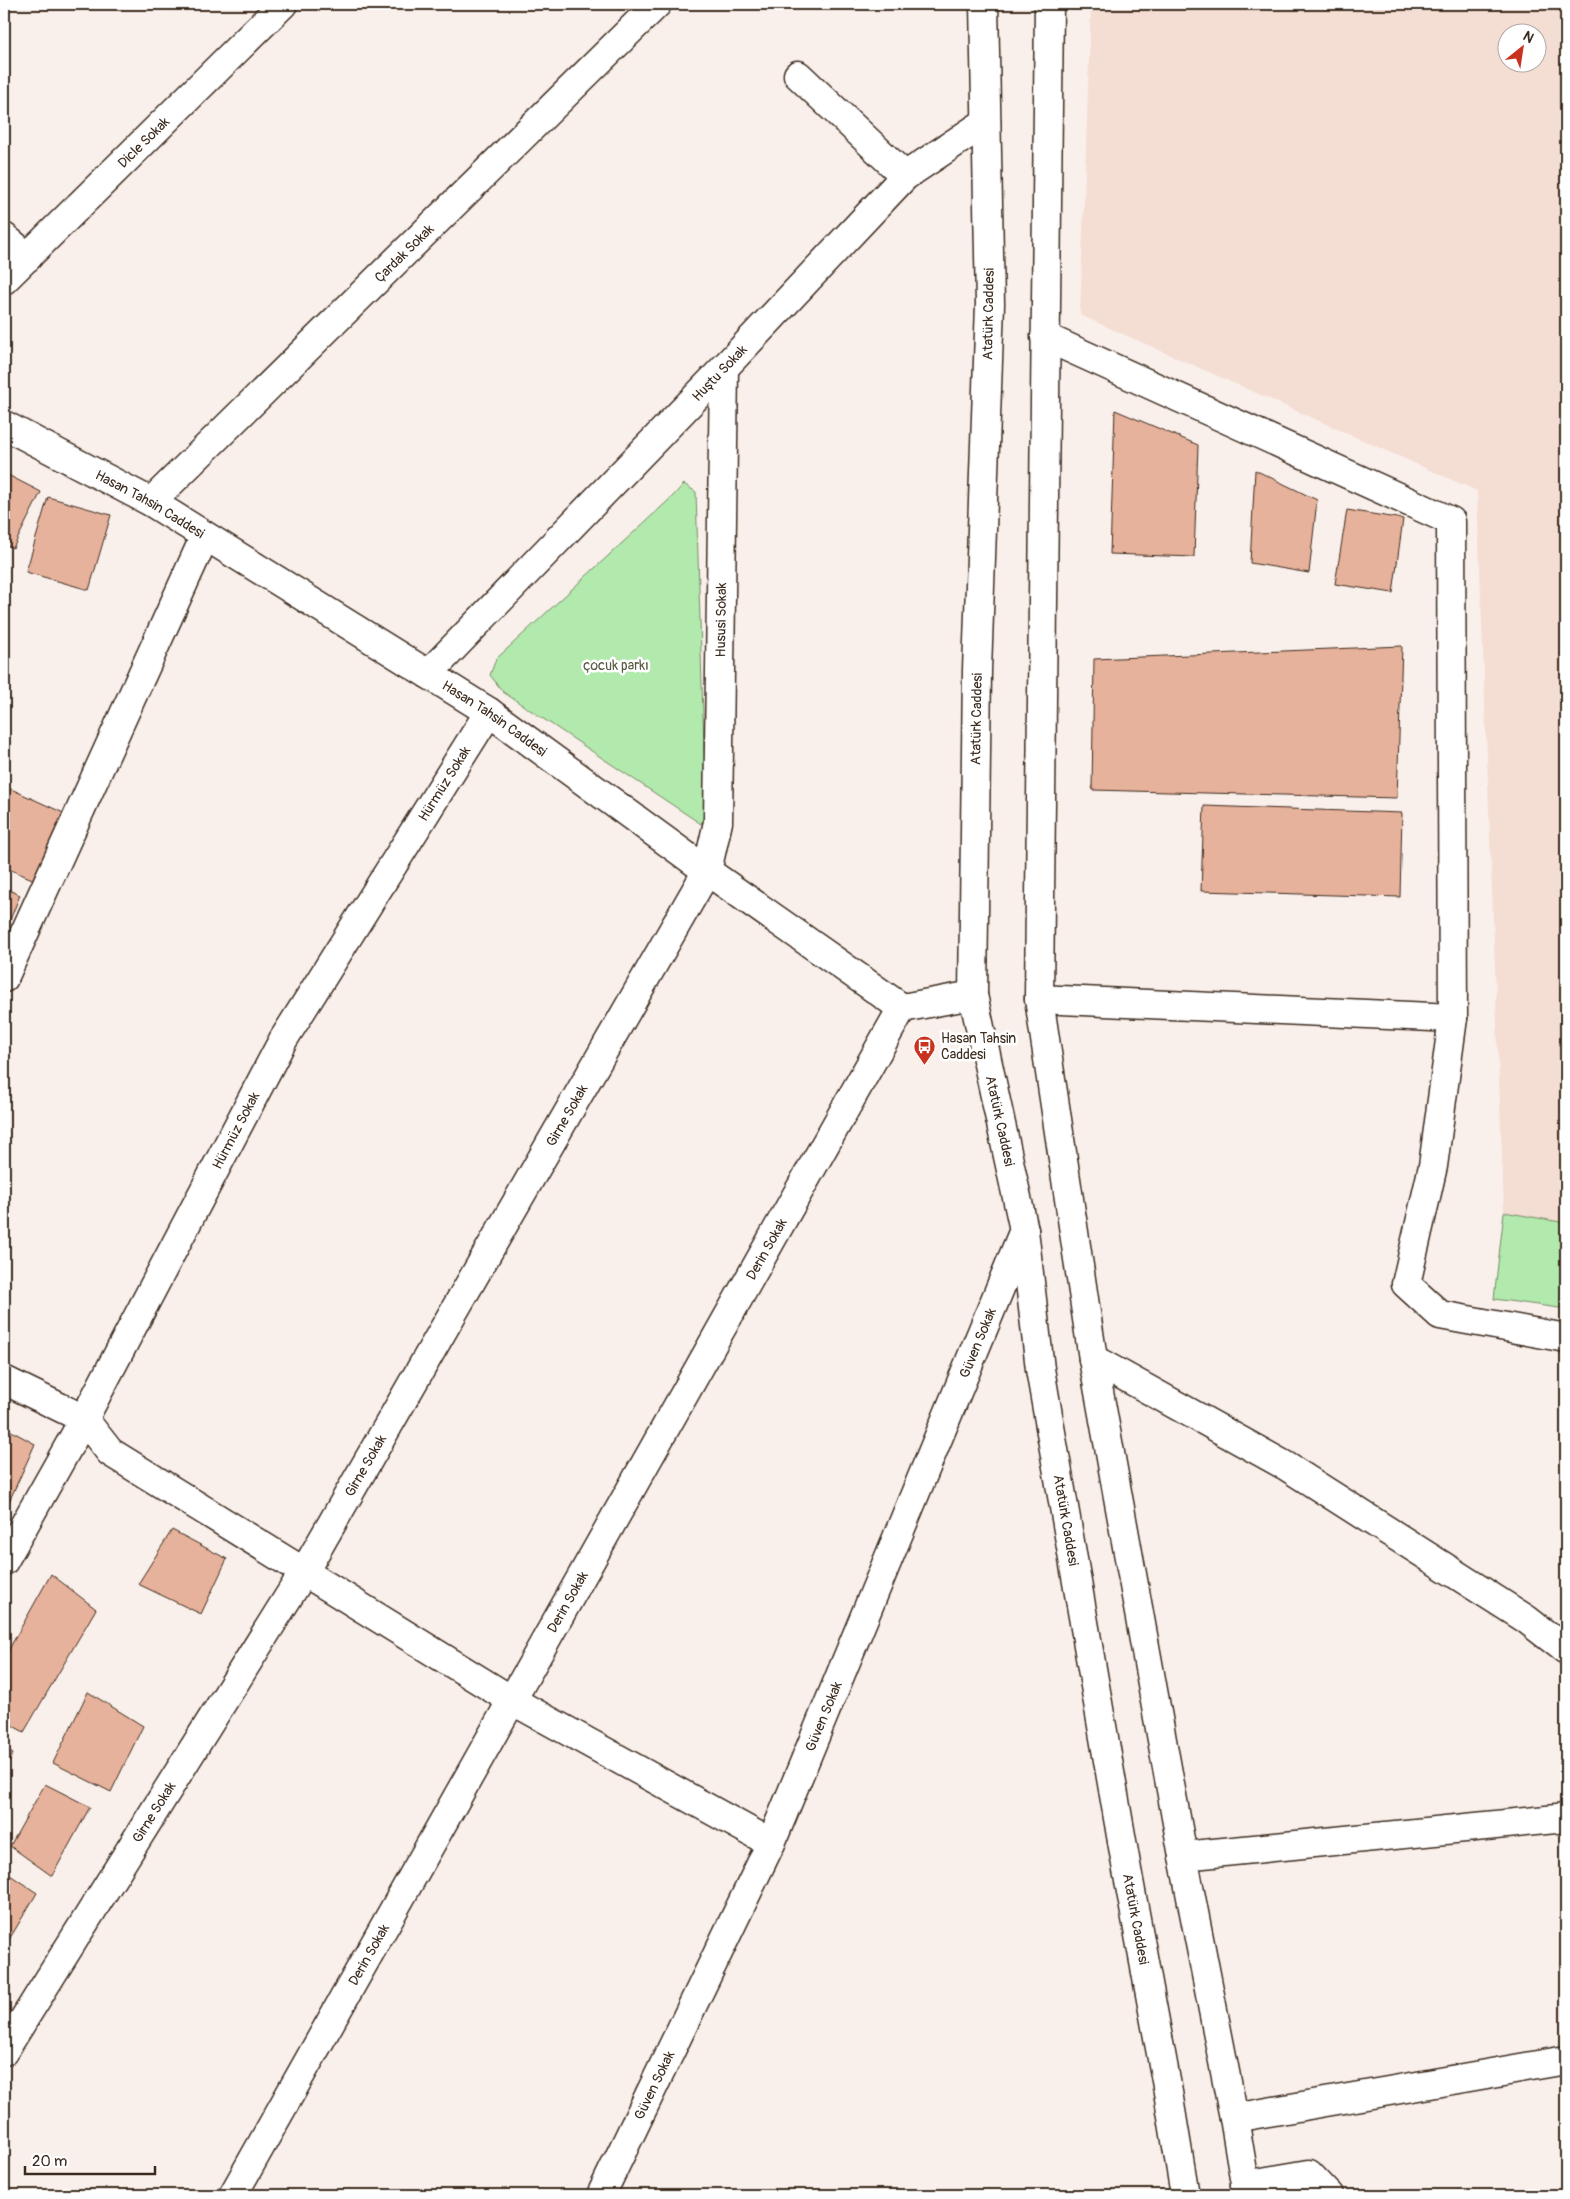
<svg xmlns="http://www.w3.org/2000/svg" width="1570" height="2199" font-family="Pangolin,sans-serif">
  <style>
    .built { fill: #f4ddd3; fill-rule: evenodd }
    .green { fill: #b2e9ad; stroke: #768a66 }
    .building { fill: #e7b29b; stroke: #3b2a1e }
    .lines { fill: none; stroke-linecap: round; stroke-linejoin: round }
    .street-casing { stroke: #3b2a1e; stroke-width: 31 }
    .secondary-casing { stroke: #3b2a1e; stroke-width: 31 }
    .primary-casing { stroke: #3b2a1e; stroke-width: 31 }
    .street { stroke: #fff; stroke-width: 28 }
    .secondary { stroke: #fff; stroke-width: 28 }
    .primary { stroke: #fff; stroke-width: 28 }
    .labels { text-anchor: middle; stroke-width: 5; stroke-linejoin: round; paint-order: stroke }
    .street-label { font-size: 14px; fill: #3b2a1e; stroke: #fff }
    .park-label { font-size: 14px; fill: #595a42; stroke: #fff }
    .poi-label { font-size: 14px; fill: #3b2a1e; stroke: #fff; text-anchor: start }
  </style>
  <rect width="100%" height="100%" fill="#faf0eb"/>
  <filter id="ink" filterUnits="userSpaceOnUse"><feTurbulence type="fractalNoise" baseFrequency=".02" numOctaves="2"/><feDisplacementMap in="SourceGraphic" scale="10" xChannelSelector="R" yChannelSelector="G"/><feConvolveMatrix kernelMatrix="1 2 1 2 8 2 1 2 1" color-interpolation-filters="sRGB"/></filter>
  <g filter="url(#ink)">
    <!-- built -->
    <path class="built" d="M1091,4H1566V1223L1504,1212L1477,491L1080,315ZM1508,32H1538V62H1508Z"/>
    <!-- green -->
    <g class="green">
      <polygon points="684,484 696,492 706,812 701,824 503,692 490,675 496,659 671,498"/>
      <polygon points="1504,1212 1566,1223 1566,1309 1494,1299"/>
    </g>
    <!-- building -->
    <g class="building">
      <polygon points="1115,410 1198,445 1194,557 1110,554"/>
      <polygon points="1255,470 1317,500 1309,573 1250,563"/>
      <polygon points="4,473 41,492 13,548 4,544"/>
      <polygon points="48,497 111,515 89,590 26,572"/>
      <polygon points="1347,510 1403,519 1393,593 1335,584"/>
      <polygon points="1402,646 1397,798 1092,790 1094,659"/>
      <polygon points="11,789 68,815 37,881 4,867 4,804"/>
      <polygon points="1204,806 1402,813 1400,897 1201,891"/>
      <polygon points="4,888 20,895 4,935"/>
      <polygon points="4,1427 35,1444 8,1504 4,1502"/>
      <polygon points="172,1530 227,1559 201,1614 138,1584"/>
      <polygon points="51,1574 96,1609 24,1732 4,1721 4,1658"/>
      <polygon points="88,1692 143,1726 111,1792 53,1763"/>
      <polygon points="4,1748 13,1754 4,1770"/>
      <polygon points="45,1784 90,1807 52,1876 10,1846"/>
      <polygon points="4,1871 37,1893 4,1948"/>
    </g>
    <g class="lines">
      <defs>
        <g id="street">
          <polyline points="798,75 905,176"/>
          <polyline points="4,237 28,257"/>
          <path id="s1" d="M4,280L283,4"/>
          <polyline points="1045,337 1451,521 1453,1018 1433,1166 1406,1284 1440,1315 1566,1338"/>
          <path id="s2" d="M151,502L657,4"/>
          <path id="s3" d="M428,674L724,368L905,176L986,122"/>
          <polyline points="4,978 205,536"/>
          <polyline points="1039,999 1453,1018"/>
          <polyline points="1093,1359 1286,1466 1526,1619 1566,1650"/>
          <polyline points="4,1380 84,1419 110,1452 513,1701 771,1843"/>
          <path id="s4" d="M4,1561L84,1419L283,1040L489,712"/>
          <polyline points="1183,1856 1566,1818"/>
          <path id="s5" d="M4,2051L304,1572L707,871L718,822L724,368"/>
          <polyline points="1234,2118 1566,2060"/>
          <polyline points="1245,2185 1309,2174 1329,2195"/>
          <path id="s6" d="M233,2195L902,1008"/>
          <path id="s7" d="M601,2195L771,1843L1024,1230"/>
        </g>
        <g id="secondary">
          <path id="s8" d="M4,425L151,502L489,712L707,871L902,1008L973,995"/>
        </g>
        <g id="primary">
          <path id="s9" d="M984,4L990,304L977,670L973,995L1024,1230L1040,1369L1127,1870L1167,2086L1185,2195"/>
          <polyline points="1049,4 1039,999 1093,1359 1183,1856 1234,2118 1247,2195"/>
        </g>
      </defs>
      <!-- street casing -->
      <use href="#street" class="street-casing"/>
      <!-- secondary casing -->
      <use href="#secondary" class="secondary-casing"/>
      <!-- primary casing -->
      <use href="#primary" class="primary-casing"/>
      <!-- street -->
      <use href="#street" class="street"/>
      <!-- secondary -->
      <use href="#secondary" class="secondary"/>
      <!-- primary -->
      <use href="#primary" class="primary"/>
    </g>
  </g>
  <!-- icons -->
  <defs>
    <symbol id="bus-pin" viewBox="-11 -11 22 30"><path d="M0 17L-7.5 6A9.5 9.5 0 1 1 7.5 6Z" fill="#c8321e" stroke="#fff"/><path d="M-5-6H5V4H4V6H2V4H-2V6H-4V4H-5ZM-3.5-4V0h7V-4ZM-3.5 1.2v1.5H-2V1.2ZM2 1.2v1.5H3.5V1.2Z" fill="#fff"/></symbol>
  </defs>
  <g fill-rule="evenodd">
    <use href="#bus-pin" x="912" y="1034" width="25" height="34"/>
  </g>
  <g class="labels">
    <!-- street labels -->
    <g class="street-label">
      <text dy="5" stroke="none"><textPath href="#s1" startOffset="196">Dicle Sokak</textPath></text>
      <text dy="5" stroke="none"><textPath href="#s2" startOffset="355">Çardak Sokak</textPath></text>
      <text transform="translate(988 314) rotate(-89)" y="5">Atatürk Caddesi</text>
      <text dy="5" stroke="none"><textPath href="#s3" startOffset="419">Huştu Sokak</textPath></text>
      <text dy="5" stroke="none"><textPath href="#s8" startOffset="166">Hasan Tahsin Caddesi</textPath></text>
      <text dy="5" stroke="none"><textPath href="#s5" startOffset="1626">Hususi Sokak</textPath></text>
      <text dy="5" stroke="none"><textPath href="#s8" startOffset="572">Hasan Tahsin Caddesi</textPath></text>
      <text transform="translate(976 719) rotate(-89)" y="5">Atatürk Caddesi</text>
      <text dy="5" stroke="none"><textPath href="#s4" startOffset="894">Hürmüz Sokak</textPath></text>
      <text dy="5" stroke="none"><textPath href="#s5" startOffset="1092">Girne Sokak</textPath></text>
      <text dy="5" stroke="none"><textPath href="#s9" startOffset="1120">Atatürk Caddesi</textPath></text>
      <text dy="5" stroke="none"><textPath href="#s4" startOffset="489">Hürmüz Sokak</textPath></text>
      <text dy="5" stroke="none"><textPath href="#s6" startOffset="1086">Derin Sokak</textPath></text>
      <text dy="5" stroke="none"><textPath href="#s7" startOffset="932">Güven Sokak</textPath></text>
      <text dy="5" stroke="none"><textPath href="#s5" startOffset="688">Girne Sokak</textPath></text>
      <text dy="5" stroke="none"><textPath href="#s9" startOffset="1525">Atatürk Caddesi</textPath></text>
      <text dy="5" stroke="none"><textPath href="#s6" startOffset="681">Derin Sokak</textPath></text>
      <text dy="5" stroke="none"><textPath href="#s7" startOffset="528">Güven Sokak</textPath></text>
      <text dy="5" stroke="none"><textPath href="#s5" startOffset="282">Girne Sokak</textPath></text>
      <text dy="5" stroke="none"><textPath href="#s9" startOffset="1930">Atatürk Caddesi</textPath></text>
      <text dy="5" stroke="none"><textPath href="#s6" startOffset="276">Derin Sokak</textPath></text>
      <text dy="5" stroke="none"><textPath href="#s7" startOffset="122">Güven Sokak</textPath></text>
    </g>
    <!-- park labels -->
    <g class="park-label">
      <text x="616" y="670">çocuk parkı</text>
    </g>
    <!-- poi labels -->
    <g class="poi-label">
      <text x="941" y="1043">Hasan Tahsin<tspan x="941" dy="16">Caddesi</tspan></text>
    </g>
  </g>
  <!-- margin -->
  <rect width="1570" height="2199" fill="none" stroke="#fff" stroke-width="20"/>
  <rect x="10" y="10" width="1550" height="2179" fill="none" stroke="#3b2a1e" stroke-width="2" filter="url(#ink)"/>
  <!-- north arrow -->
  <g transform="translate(1522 48) rotate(30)"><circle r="24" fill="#ffffff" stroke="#b1aaa5"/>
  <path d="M0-4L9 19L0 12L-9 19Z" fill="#c8321e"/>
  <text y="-8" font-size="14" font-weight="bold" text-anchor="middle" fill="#3b2a1e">N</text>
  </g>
  <!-- scale -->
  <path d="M25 2166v8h130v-8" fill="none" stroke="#3b2a1e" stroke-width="2.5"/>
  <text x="32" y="2166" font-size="15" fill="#3b2a1e" stroke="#ffffff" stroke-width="4" paint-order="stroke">20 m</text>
</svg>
